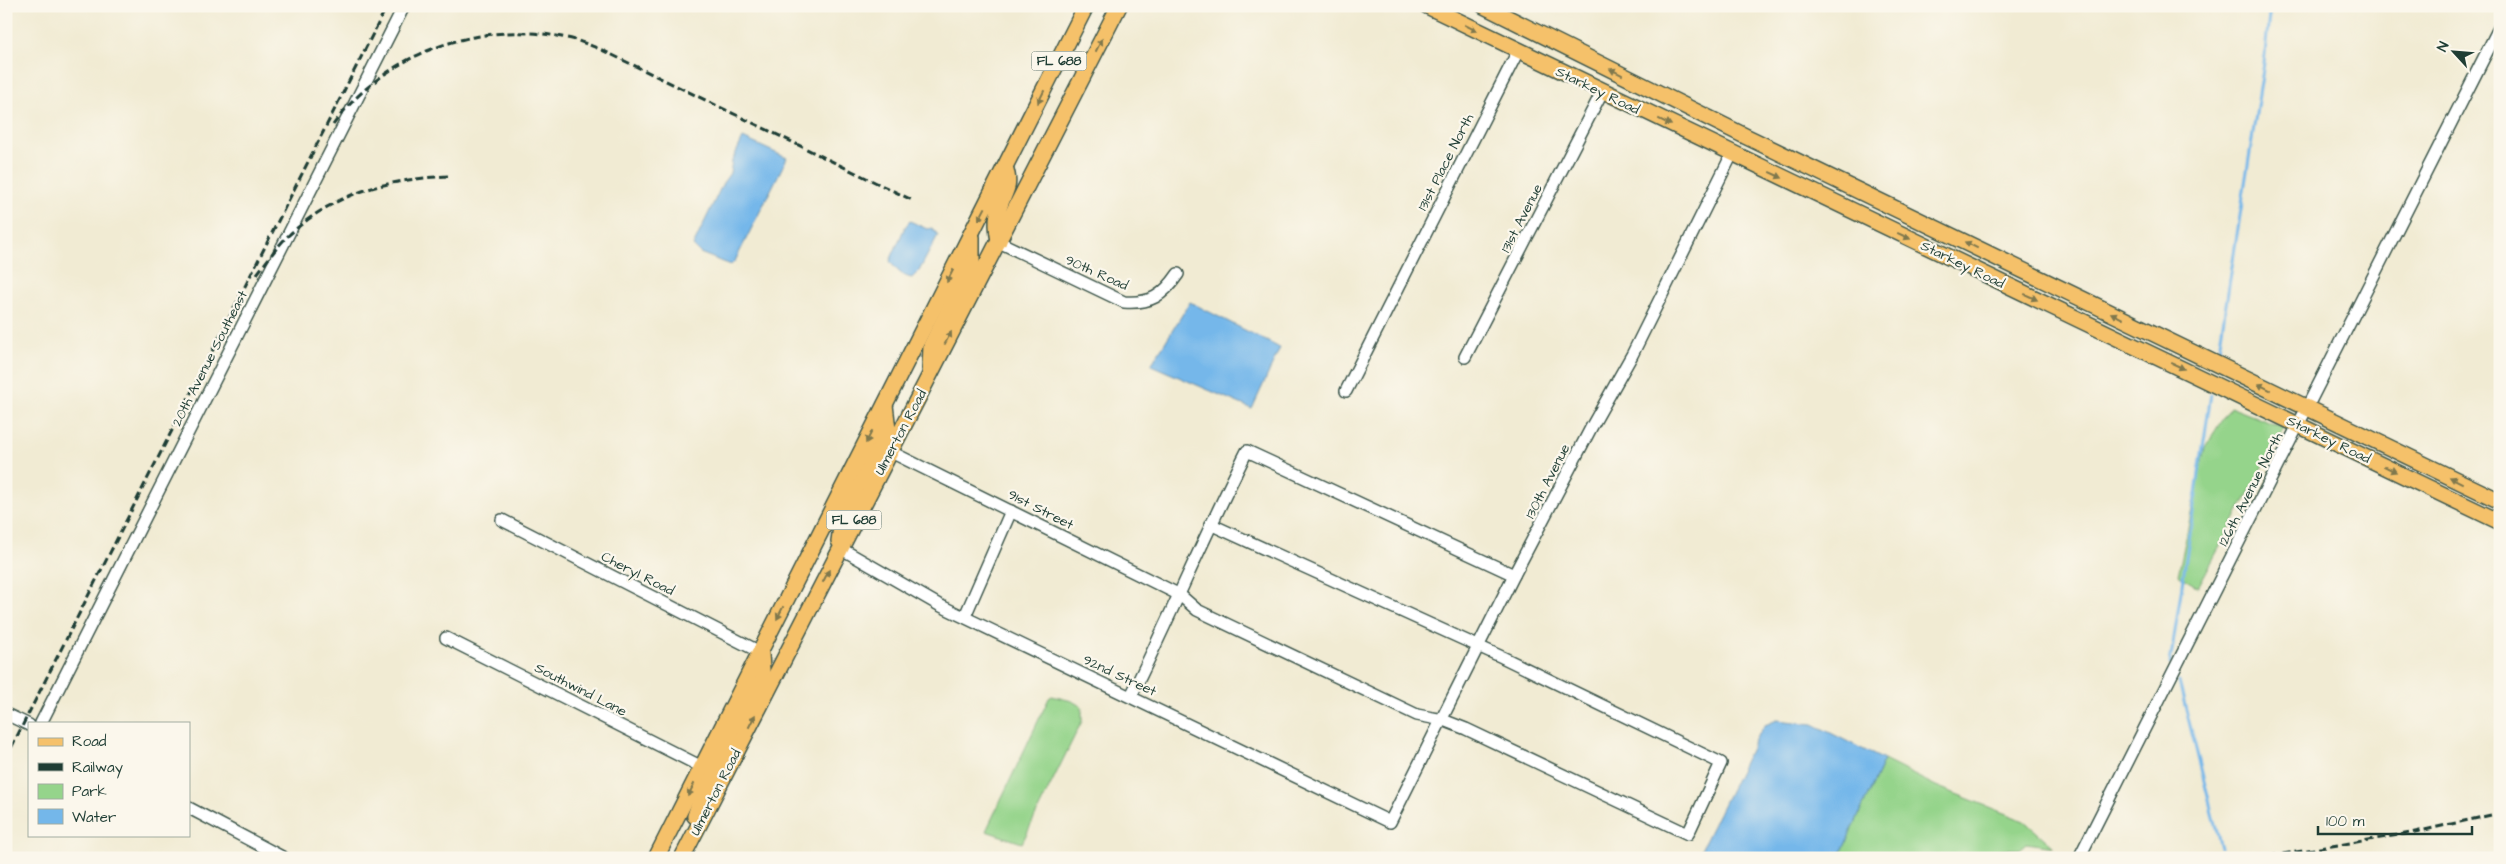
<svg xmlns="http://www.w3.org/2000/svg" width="2506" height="864" font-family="'Architects Daughter',sans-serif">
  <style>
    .green { fill: #95d48b; stroke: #5a8860 }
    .water { fill: #74b7ea; stroke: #4a7a8f }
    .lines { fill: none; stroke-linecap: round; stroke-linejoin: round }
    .stream { stroke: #74b7ea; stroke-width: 3 }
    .minor-casing { stroke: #3e574c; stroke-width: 14 }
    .major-casing { stroke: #3e574c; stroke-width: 18 }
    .minor { stroke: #fff; stroke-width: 11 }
    .major { stroke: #f5c16b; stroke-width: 15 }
    .rail { stroke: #1f3d34; stroke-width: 3; stroke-dasharray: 8 4; stroke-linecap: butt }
    .oneway { fill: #7f784d }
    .labels { text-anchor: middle; stroke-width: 4.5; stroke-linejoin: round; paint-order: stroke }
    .shield { fill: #fbf7ec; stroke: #61756b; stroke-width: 1 }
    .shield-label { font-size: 12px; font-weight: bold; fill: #1f3d34 }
    .street-label { font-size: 14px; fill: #1f3d34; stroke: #fbf7ec }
  </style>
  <rect width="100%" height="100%" fill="#fbf7ec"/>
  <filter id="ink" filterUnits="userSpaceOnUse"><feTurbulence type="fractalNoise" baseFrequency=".02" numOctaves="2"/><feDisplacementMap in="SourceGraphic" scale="10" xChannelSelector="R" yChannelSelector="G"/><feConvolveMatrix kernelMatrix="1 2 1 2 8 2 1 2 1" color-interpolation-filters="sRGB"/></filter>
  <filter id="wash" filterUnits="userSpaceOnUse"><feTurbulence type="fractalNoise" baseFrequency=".0096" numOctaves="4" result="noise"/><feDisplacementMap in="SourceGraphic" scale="20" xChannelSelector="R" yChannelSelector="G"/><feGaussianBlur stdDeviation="1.12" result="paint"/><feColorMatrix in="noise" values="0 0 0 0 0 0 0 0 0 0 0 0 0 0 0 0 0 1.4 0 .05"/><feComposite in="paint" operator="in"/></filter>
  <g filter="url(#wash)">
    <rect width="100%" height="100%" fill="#f1ebd3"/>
    <!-- green -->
    <g class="green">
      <polygon points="2230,407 2284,428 2198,587 2178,575 2205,447"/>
      <polygon points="1052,696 1072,701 1082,707 1082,721 1022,843 986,831 1049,698"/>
      <polygon points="1884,760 1936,786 2024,821 2054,847 2026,843 2019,849 2002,849 1971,858 1839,858"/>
    </g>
    <!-- water -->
    <g class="water">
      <polygon points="743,138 787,158 735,261 731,265 700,253 693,246 723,183 730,173 732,161"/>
      <path d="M910,221L927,229L932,228L938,235L919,271L912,278C903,277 895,269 890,261L905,227Z"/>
      <polygon points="1190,302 1280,348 1252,409 1151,365"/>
      <polygon points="1777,720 1813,724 1884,760 1839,858 1697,858 1756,738 1765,725"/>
    </g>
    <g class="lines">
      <!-- stream -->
      <g class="stream">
        <polyline points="2219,349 2264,63 2270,6"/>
        <polyline points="2170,664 2211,394"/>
        <polyline points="2179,682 2221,848"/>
      </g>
    </g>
  </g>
  <g filter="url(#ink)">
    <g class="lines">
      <defs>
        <g id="minor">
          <path d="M999,242L1124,302C1150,304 1163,296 1178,274"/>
          <polyline points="1465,357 1602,92"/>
          <polyline points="1346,391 1518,51"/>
          <polyline points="889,451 1180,595 1197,610 1417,715 1443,720 1466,729 1688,834 1721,763 1502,657 1210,524"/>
          <polyline points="502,520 760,652"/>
          <polyline points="840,548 939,605 1390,822 1514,575 1592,426 1632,355 1732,154"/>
          <polyline points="965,616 1011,511"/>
          <polyline points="446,638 702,767"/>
          <path d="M1131,696C1171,615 1206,532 1247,451L1514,575"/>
          <polyline points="6,714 29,725"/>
          <polyline points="41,723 404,6"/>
          <polyline points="189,808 284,858"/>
          <polyline points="2079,858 2500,26"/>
        </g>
        <g id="major">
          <polyline points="1427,6 2500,522"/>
          <polyline points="1484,6 1747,137 2500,501"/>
          <path d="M999,241C997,231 996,222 998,213C1001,194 1012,191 1006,170"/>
          <polyline points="930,369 931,346 972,262 972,237"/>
          <polyline points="839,541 842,520 888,430 885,405"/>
          <polyline points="698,818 695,816 701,798 760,680 762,670 761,653"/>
          <polyline points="656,858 1086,6"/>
          <polyline points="682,858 1119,6"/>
        </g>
      </defs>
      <!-- minor casing -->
      <use href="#minor" class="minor-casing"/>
      <!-- major casing -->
      <use href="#major" class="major-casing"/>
      <!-- minor -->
      <use href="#minor" class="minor"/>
      <!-- major -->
      <use href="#major" class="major"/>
      <!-- rail -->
      <g class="rail">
        <path d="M333,125C385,52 481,19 567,38C578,40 589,45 600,49L914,201"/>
        <path d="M257,274C267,261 277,246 289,235C336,192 386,180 448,176"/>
        <polyline points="6,758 387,6"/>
        <polyline points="2259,858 2411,833 2500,813"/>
      </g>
    </g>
    <!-- one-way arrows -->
    <defs><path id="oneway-solid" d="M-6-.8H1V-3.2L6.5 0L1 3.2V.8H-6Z" transform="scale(1.25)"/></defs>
    <g class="oneway">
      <use href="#oneway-solid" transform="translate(1471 28) rotate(26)"/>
      <use href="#oneway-solid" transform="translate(1099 45) rotate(-63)"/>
      <use href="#oneway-solid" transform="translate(1616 72) rotate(-154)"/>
      <use href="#oneway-solid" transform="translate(1041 97) rotate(116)"/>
      <use href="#oneway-solid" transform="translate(1665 122) rotate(26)"/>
      <use href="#oneway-solid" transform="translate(1776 175) rotate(25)"/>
      <use href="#oneway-solid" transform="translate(982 214) rotate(118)"/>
      <use href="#oneway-solid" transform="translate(1904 236) rotate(25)"/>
      <use href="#oneway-solid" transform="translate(1971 245) rotate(-154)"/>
      <use href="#oneway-solid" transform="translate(950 276) rotate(117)"/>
      <use href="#oneway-solid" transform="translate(2031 297) rotate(25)"/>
      <use href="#oneway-solid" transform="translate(2117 316) rotate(-153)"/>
      <use href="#oneway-solid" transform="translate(948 338) rotate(-62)"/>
      <use href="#oneway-solid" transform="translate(2178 366) rotate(25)"/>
      <use href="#oneway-solid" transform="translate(2264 387) rotate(-154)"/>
      <use href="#oneway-solid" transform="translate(869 437) rotate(117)"/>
      <use href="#oneway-solid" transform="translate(2390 469) rotate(26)"/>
      <use href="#oneway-solid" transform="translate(2456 480) rotate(-154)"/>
      <use href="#oneway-solid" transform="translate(826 576) rotate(-63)"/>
      <use href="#oneway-solid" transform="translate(780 613) rotate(117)"/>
      <use href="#oneway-solid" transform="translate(752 721) rotate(-63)"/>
      <use href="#oneway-solid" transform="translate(691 790) rotate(117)"/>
    </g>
  </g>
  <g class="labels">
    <!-- shield labels -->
    <g class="shield">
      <rect x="1031.5" y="51.5" width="55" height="19" rx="4"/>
      <rect x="826.5" y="510.5" width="55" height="19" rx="4"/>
    </g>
    <g class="shield-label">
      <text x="1059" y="65">FL 688</text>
      <text x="854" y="524">FL 688</text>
    </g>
    <!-- street labels -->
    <g class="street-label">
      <text transform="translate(1598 90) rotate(26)" y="5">Starkey Road</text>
      <text transform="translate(1445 162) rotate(-63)" y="5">131st Place North</text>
      <text transform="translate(1521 218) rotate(-63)" y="5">131st Avenue</text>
      <text transform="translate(1963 264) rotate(26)" y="5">Starkey Road</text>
      <text transform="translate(1097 272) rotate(24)" y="5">90th Road</text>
      <text transform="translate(209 358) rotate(-63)" y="5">20th Avenue Southeast</text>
      <text transform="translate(900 432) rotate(-62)" y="5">Ulmerton Road</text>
      <text transform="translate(2329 439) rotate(26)" y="5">Starkey Road</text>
      <text transform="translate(1547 481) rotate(-63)" y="5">130th Avenue</text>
      <text transform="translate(2250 489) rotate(-63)" y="5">126th Avenue North</text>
      <text transform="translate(1041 509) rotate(27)" y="5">91st Street</text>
      <text transform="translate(638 573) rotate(27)" y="5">Cheryl Road</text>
      <text transform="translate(1120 675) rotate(25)" y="5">92nd Street</text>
      <text transform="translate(581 689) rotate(27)" y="5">Southwind Lane</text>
      <text transform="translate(715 792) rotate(-63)" y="5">Ulmerton Road</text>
    </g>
  </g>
  <!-- margin -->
  <rect width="2506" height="864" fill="none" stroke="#fbf7ec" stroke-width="25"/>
  <!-- legend -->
  <rect x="28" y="722" width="162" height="115" fill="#fbf7ec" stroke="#a3ada2"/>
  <rect x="38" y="738" width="25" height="8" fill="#f5c16b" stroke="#a3ada2"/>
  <text x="72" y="746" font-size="15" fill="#1f3d34">Road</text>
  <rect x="38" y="763" width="25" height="8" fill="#1f3d34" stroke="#a3ada2"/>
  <text x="72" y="772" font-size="15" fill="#1f3d34">Railway</text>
  <rect x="38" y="784" width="25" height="15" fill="#95d48b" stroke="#a3ada2"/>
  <text x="72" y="796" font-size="15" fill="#1f3d34">Park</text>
  <rect x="38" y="809" width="25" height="15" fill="#74b7ea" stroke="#a3ada2"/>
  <text x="72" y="822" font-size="15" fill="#1f3d34">Water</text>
  <!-- north arrow -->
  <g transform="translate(2454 52) rotate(296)" stroke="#fbf7ec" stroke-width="4" paint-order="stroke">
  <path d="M0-4L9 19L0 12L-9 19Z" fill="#1f3d34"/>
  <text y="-8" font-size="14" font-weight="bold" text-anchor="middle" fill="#1f3d34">N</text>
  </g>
  <!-- scale -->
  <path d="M2318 826v8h154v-8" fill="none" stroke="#1f3d34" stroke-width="2.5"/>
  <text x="2326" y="826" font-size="15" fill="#1f3d34" stroke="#fbf7ec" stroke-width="4" paint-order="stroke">100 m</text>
</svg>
